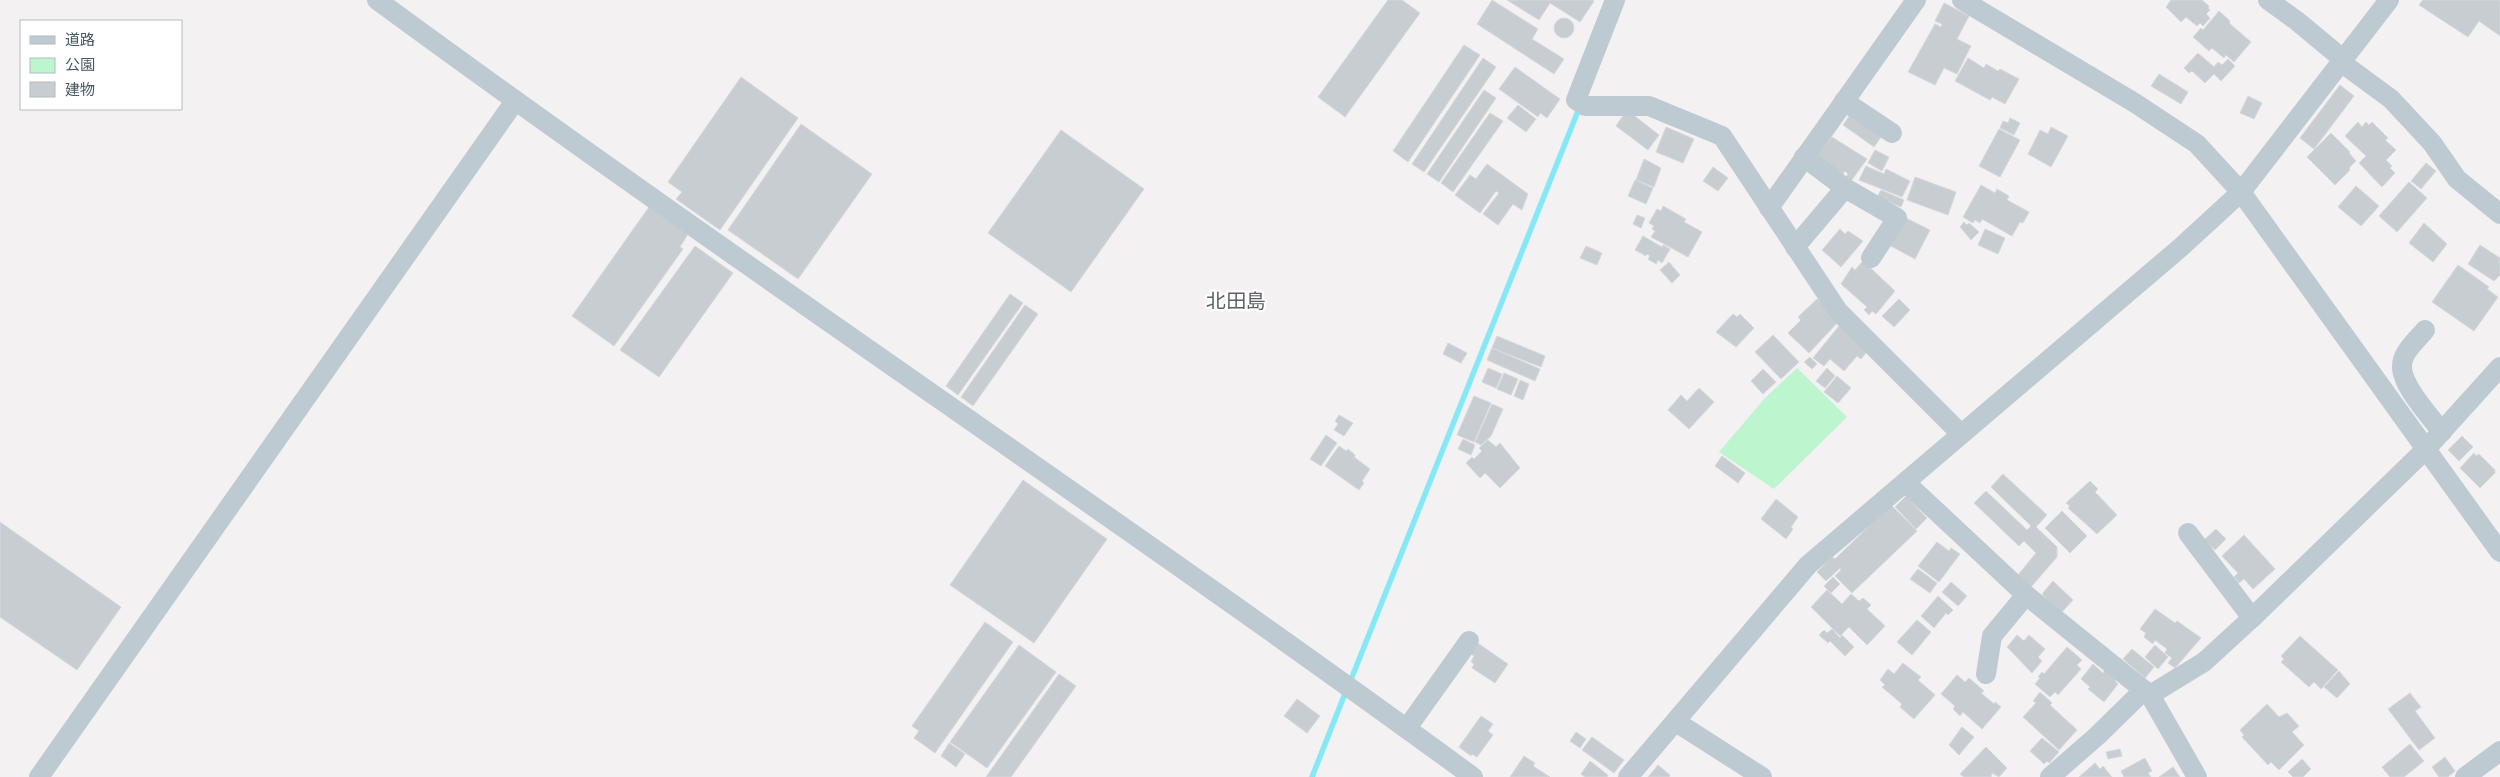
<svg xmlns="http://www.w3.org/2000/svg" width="2500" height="777" font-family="'DejaVu Sans','Noto Sans JP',sans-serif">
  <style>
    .green { fill: #bcf5ce }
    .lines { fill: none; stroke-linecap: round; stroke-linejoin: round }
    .stream { stroke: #84e8f7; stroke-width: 5.5 }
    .building { fill: #c8cdd2; stroke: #d5d8dd }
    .minor { stroke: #becad2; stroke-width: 20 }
    .labels { text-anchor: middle; stroke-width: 4.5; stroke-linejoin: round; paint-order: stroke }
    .quarter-label { font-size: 20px; fill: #5d6267; stroke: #fff }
  </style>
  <rect width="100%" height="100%" fill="#f4f1f2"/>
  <!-- green -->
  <polygon class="green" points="1797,368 1847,417 1774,489 1719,452 1765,398"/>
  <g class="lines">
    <!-- stream -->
    <g class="stream">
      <polyline points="1350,682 1580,106"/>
      <polyline points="1312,777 1346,691"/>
    </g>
  </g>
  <!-- building -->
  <g class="building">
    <polygon points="1388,0 1402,0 1420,13 1345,117 1318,97"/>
    <polygon points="1492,0 1538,29 1532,39 1564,59 1554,74 1477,24"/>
    <polygon points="1507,0 1593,0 1594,1 1580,22 1550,3 1539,20"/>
    <polygon points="2171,0 2202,0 2209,6 2208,8 2210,10 2206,14 2210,18 2203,26 2200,23 2197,26 2186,17 2181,22 2166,7"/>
    <polygon points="2423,0 2500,0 2500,36 2479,21 2468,37 2419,5"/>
    <polygon points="1944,3 1969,16 1957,39 1971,46 1957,74 1944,68 1935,85 1908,72 1935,24 1941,27 1942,24 1935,21"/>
    <polygon points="2219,11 2230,21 2229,23 2251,42 2234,62 2226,55 2224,58 2212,48 2209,51 2193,37 2201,28 2203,30"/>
    <circle cx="1564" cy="28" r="10"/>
    <polygon points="1464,45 1480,55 1408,162 1393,151"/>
    <polygon points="2198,53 2214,67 2218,62 2222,65 2228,59 2235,66 2221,81 2214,74 2205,83 2192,71 2189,73 2184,68"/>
    <polygon points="1483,58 1496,67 1424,172 1412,164"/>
    <polygon points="1968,58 1984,68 1986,64 1998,71 2000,69 2019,79 2005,104 1992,97 1990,100 1955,81"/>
    <polygon points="1515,67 1560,99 1547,118 1540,113 1538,117 1499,89"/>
    <polygon points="2159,74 2188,92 2181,104 2151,86"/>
    <polygon points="741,77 798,118 720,230 676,199 682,192 668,182"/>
    <polygon points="2340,85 2354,96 2314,149 2300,138"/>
    <polygon points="1484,90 1496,98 1439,182 1427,174"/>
    <polygon points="2248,96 2262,103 2254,119 2240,113"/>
    <polygon points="1518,105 1536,119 1526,132 1507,118"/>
    <polygon points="1627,110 1659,135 1648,150 1616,126"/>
    <polygon points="1852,112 1883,134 1874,147 1843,125"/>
    <polygon points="1490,113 1503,121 1453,192 1441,183"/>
    <polygon points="2010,118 2020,123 2014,135 2000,128 2003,121 2008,123"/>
    <polygon points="2358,122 2362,127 2366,122 2369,125 2372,122 2388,138 2385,140 2396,150 2386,160 2392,166 2390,168 2395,173 2382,187 2359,163 2366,156 2345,136"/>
    <polygon points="801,124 872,174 798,279 728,230"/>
    <polygon points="1666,127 1694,139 1683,163 1656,152"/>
    <polygon points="2051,127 2068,136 2051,167 2028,154 2040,130 2048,134"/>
    <polygon points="1999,129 2020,140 2000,177 1979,166"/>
    <polygon points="1061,130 1144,189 1071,292 988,233"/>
    <polygon points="2331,133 2350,152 2349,153 2356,161 2349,168 2350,170 2335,185 2307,157"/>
    <polygon points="1832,137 1867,159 1851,181 1846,177 1848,174 1845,171 1843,174 1839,171 1837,174 1816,158"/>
    <polygon points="1875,150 1889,157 1882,171 1868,163"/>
    <polygon points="1644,159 1661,168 1654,187 1636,180"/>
    <polygon points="2426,163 2436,171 2421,189 2411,181"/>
    <polygon points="1487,164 1528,194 1522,210 1513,204 1498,225 1483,214 1499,193 1496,191 1480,213 1455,195 1470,175 1476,179"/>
    <polygon points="1866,166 1884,174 1886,169 1910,181 1902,197 1859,180"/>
    <polygon points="1713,167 1728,178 1718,191 1703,181"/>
    <polygon points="1915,177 1956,192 1948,215 1907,200"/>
    <polygon points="1635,180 1653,188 1646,204 1628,196"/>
    <polygon points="2409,182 2427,198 2397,232 2379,216"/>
    <polygon points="1981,185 1995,193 1997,189 2009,196 2007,200 2029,212 2023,223 2020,222 2012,236 1982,219 1980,223 1975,220 1973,223 1963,217"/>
    <polygon points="2356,186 2379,206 2361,226 2338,207"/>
    <polygon points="1881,190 1904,200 1901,207 1877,197"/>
    <polygon points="1663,206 1686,219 1684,222 1702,232 1688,257 1651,237 1655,231 1652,229 1654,226 1649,223 1657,209 1661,211"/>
    <polygon points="649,207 688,234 680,247 683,249 614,346 572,316"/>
    <polygon points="1637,215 1645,218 1641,228 1633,224"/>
    <polygon points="1904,217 1930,230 1915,259 1889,245"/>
    <polygon points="1964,222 1967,225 1969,223 1979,232 1971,240 1960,227"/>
    <polygon points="2424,223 2447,244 2433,262 2409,243"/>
    <polygon points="1840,229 1845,234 1848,231 1863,241 1841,267 1822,250"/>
    <polygon points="1985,229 2005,238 1998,254 1978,245"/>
    <polygon points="1643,236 1662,247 1663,245 1670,249 1662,263 1658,260 1656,264 1648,259 1650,256 1647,254 1646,256 1635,250"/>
    <polygon points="2480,245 2500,258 2500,275 2494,281 2468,264"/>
    <polygon points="695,246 733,273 659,377 620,350"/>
    <polygon points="1586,246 1602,253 1597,265 1580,258"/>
    <polygon points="1863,261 1895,291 1876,314 1872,311 1869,315 1864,310 1867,307 1841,284 1852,267 1855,270"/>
    <polygon points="1669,262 1680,275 1672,283 1660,270"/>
    <polygon points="2458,265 2489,287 2487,289 2498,297 2474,331 2432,302"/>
    <polygon points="1010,294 1023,303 958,395 946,386"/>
    <polygon points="1817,299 1839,321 1809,353 1788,333 1801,320 1798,317"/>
    <polygon points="1899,299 1910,310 1894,327 1882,316"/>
    <polygon points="1025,305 1038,314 973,406 961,397"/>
    <polygon points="1733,314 1737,317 1740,314 1754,328 1736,347 1716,332"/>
    <polygon points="1839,326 1868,350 1861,359 1857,356 1844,371 1830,359 1824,366 1813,358"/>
    <polygon points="1773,335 1799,362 1781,379 1755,352"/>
    <polygon points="1497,336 1545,356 1541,367 1492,348"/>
    <polygon points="1448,343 1467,353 1461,363 1443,354"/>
    <polygon points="1492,348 1540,369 1535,381 1487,360"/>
    <polygon points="1810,357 1817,364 1812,369 1804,362"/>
    <polygon points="1488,368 1502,374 1496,388 1482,382"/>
    <polygon points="1827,368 1835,376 1825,388 1816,381"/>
    <polygon points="1763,369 1776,382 1763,394 1751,381"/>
    <polygon points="1504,373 1518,379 1511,395 1497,389"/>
    <polygon points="1837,376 1851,388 1838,403 1824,392"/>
    <polygon points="1520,380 1529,384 1523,400 1514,396"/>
    <polygon points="1699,388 1714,402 1689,429 1668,410 1681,395 1687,401"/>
    <polygon points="1474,396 1491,403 1474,442 1457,435"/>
    <polygon points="1492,404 1503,409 1491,436 1481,445 1475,442"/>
    <polygon points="1339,415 1353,423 1344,436 1334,430 1338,424 1335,421"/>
    <polygon points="1326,435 1337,443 1321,466 1310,459"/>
    <polygon points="2462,436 2473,447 2459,461 2448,450"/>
    <polygon points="1463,439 1475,445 1471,455 1458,449"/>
    <polygon points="1488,440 1496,447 1500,443 1520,468 1500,488 1485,473 1480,478 1466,463 1472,457 1474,459 1482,451 1479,448"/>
    <polygon points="1339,446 1346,451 1348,449 1355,455 1354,457 1370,469 1362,481 1364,483 1359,490 1325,466"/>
    <polygon points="2474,453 2476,456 2479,454 2495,470 2495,473 2480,488 2460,468"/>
    <polygon points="1722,456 1745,473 1738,483 1715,466"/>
    <polygon points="2003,474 2047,515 2036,527 2057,547 2057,557 2031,587 2018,575 2036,553 2024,541 2019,546 1974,503 1986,491 2027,530 2031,526 1991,487"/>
    <polygon points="1023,480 1107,539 1034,643 950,585"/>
    <polygon points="2090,481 2098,489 2095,492 2117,515 2097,534 2068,508 2070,506 2066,503"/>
    <polygon points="1906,496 1927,518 1916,529 1895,507"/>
    <polygon points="1776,499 1798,517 1791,527 1793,529 1786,539 1761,519"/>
    <polygon points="1891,505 1917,531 1852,593 1835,576 1841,570 1840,568 1826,581 1817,572 1832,557 1835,559"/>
    <polygon points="2062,511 2087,536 2070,553 2045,528"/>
    <polygon points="0,522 121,607 77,670 0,617"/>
    <polygon points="2216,529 2226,539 2215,550 2204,540"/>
    <polygon points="2244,535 2275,569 2253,589 2244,579 2239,583 2234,577 2238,573 2222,556"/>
    <polygon points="1937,542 1949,551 1951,548 1960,554 1939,582 1918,566"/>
    <polygon points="1918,569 1937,583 1930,593 1910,579"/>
    <polygon points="1833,577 1840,584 1831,593 1824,586"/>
    <polygon points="2053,581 2073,600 2061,613 2042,594"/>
    <polygon points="1951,582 1967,596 1958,606 1942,592"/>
    <polygon points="1827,590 1842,604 1851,594 1859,601 1863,598 1871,605 1867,609 1885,626 1867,645 1849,627 1840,636 1811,607"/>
    <polygon points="1938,596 1953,610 1948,615 1946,613 1934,628 1921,616"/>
    <polygon points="2155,609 2175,623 2177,621 2201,638 2175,668 2168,663 2172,658 2165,653 2167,649 2155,640 2153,644 2144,637 2146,633 2140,629"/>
    <polygon points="1917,620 1931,632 1912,655 1897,642"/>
    <polygon points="985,622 1013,642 935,753 914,738 919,731 912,726"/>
    <polygon points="1832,629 1840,638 1842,635 1854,647 1845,656 1830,641 1828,643 1819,635 1824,630 1827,633"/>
    <polygon points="2017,635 2024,641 2029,635 2045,649 2038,657 2042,661 2032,673 2007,647"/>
    <polygon points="2300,636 2338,670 2321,689 2314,682 2309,687 2281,662 2284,659 2281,656"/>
    <polygon points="1479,644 1508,664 1495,683 1472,668 1474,664 1471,662 1474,656 1471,654"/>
    <polygon points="1019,645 1056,672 987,768 950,742"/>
    <polygon points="2155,645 2168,657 2158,669 2145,657"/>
    <polygon points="2067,647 2082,660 2077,665 2081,669 2058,695 2055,692 2050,697 2035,684 2040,678 2038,677 2042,672 2044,674"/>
    <polygon points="2132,649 2154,667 2145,678 2123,659"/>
    <polygon points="1903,663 1921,677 1918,680 1935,695 1914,719 1900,707 1902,704 1882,687 1885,685 1880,680 1888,669 1894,674"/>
    <polygon points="2093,664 2103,673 2105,670 2116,679 2115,681 2118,684 2104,702 2088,689 2090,687 2081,679"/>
    <polygon points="2339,671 2350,684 2337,698 2324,687"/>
    <polygon points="1059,674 1076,686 1011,777 986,777"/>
    <polygon points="1957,675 1965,682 1969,678 1984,691 1981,693 1994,704 1995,702 2001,707 1982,729 1963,712 1960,716 1953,709 1955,706 1941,694"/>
    <polygon points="2040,692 2052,703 2050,705 2077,730 2059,750 2023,717 2036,703 2033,701"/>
    <polygon points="2410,693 2421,707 2415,711 2435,738 2419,750 2388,709"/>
    <polygon points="1297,699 1320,716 1307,733 1284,716"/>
    <polygon points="2267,704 2279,717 2287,713 2299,726 2292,732 2304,745 2279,770 2271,762 2268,765 2242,737 2244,735 2240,730"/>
    <polygon points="1481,716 1493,724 1488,731 1493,735 1477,757 1472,754 1471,756 1459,747"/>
    <polygon points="1962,727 1974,737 1959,755 1949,745"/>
    <polygon points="1576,732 1586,739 1580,748 1570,741"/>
    <polygon points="1592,737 1624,760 1614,773 1582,750"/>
    <polygon points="2042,738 2059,752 2049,763 2047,761 2044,764 2030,751"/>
    <polygon points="949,743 965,754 956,767 941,756"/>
    <polygon points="2410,744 2424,761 2404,777 2390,777 2382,767"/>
    <polygon points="1986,747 2007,768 1999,777 1992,773 1991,777 1964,777 1960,774"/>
    <polygon points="2120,749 2122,756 2108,759 2106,752"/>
    <polygon points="1524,756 1535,763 1533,766 1550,777 1510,777"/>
    <polygon points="2445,757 2455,771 2448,777 2439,777 2432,767"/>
    <polygon points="2145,758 2152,771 2148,773 2151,777 2124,777 2121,771"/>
    <polygon points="2302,759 2311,769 2303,777 2293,777 2288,772"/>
    <polygon points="1590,761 1608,775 1607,777 1585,777 1581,774"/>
    <polygon points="2095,763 2100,769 2103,766 2112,777 2079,777"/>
    <polygon points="1658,765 1670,775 1669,777 1648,777"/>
    <polygon points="2173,767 2180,777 2159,777"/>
  </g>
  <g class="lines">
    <!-- minor -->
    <g class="minor">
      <path d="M377,0C738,265 1112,513 1473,777"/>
      <polyline points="1615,0 1576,100 1585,106 1649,106 1722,136 1838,311 1961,434"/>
      <polyline points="1962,0 2135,103 2197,144 2241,192 2500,552"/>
      <polyline points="2268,0 2297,21 2344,60"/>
      <polyline points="2342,63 2391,99 2432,143 2457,179 2500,214"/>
      <polyline points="1844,101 1892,133"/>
      <polyline points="1804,157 1845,188 1897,218 1871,258"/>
      <polyline points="1769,208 1916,0"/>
      <polyline points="1795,247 1845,188"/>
      <path d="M2425,330C2417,340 2402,352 2402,366C2401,385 2430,416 2442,432"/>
      <polyline points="1905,482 2026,595 2150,695 2197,777"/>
      <polyline points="2188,533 2252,618"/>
      <polyline points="1986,674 1992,636 2026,595"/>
      <polyline points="2150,695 2204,662 2252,618 2425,450 2500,367"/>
      <polyline points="1676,722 1762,777"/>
      <polyline points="1407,728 1469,641"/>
      <polyline points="39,777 515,101"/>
      <polyline points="1628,777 1808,565 2180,248 2241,192 2389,0"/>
      <polyline points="2050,777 2097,736 2144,690"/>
      <polyline points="2465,777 2500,751"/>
    </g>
  </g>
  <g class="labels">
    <!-- quarter labels -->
    <g class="quarter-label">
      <text x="1236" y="308">北田島</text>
    </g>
  </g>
  <!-- legend -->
  <rect x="20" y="20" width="162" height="90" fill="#ffffff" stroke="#b5bcc0"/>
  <rect x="30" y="36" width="25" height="8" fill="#becad2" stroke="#b5bcc0"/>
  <text x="65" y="45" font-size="15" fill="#475762">道路</text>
  <rect x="30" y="58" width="25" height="15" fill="#bcf5ce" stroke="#b5bcc0"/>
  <text x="65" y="70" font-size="15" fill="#475762">公園</text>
  <rect x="30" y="82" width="25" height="15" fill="#c8cdd2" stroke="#b5bcc0"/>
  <text x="65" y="95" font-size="15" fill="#475762">建物</text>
</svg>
